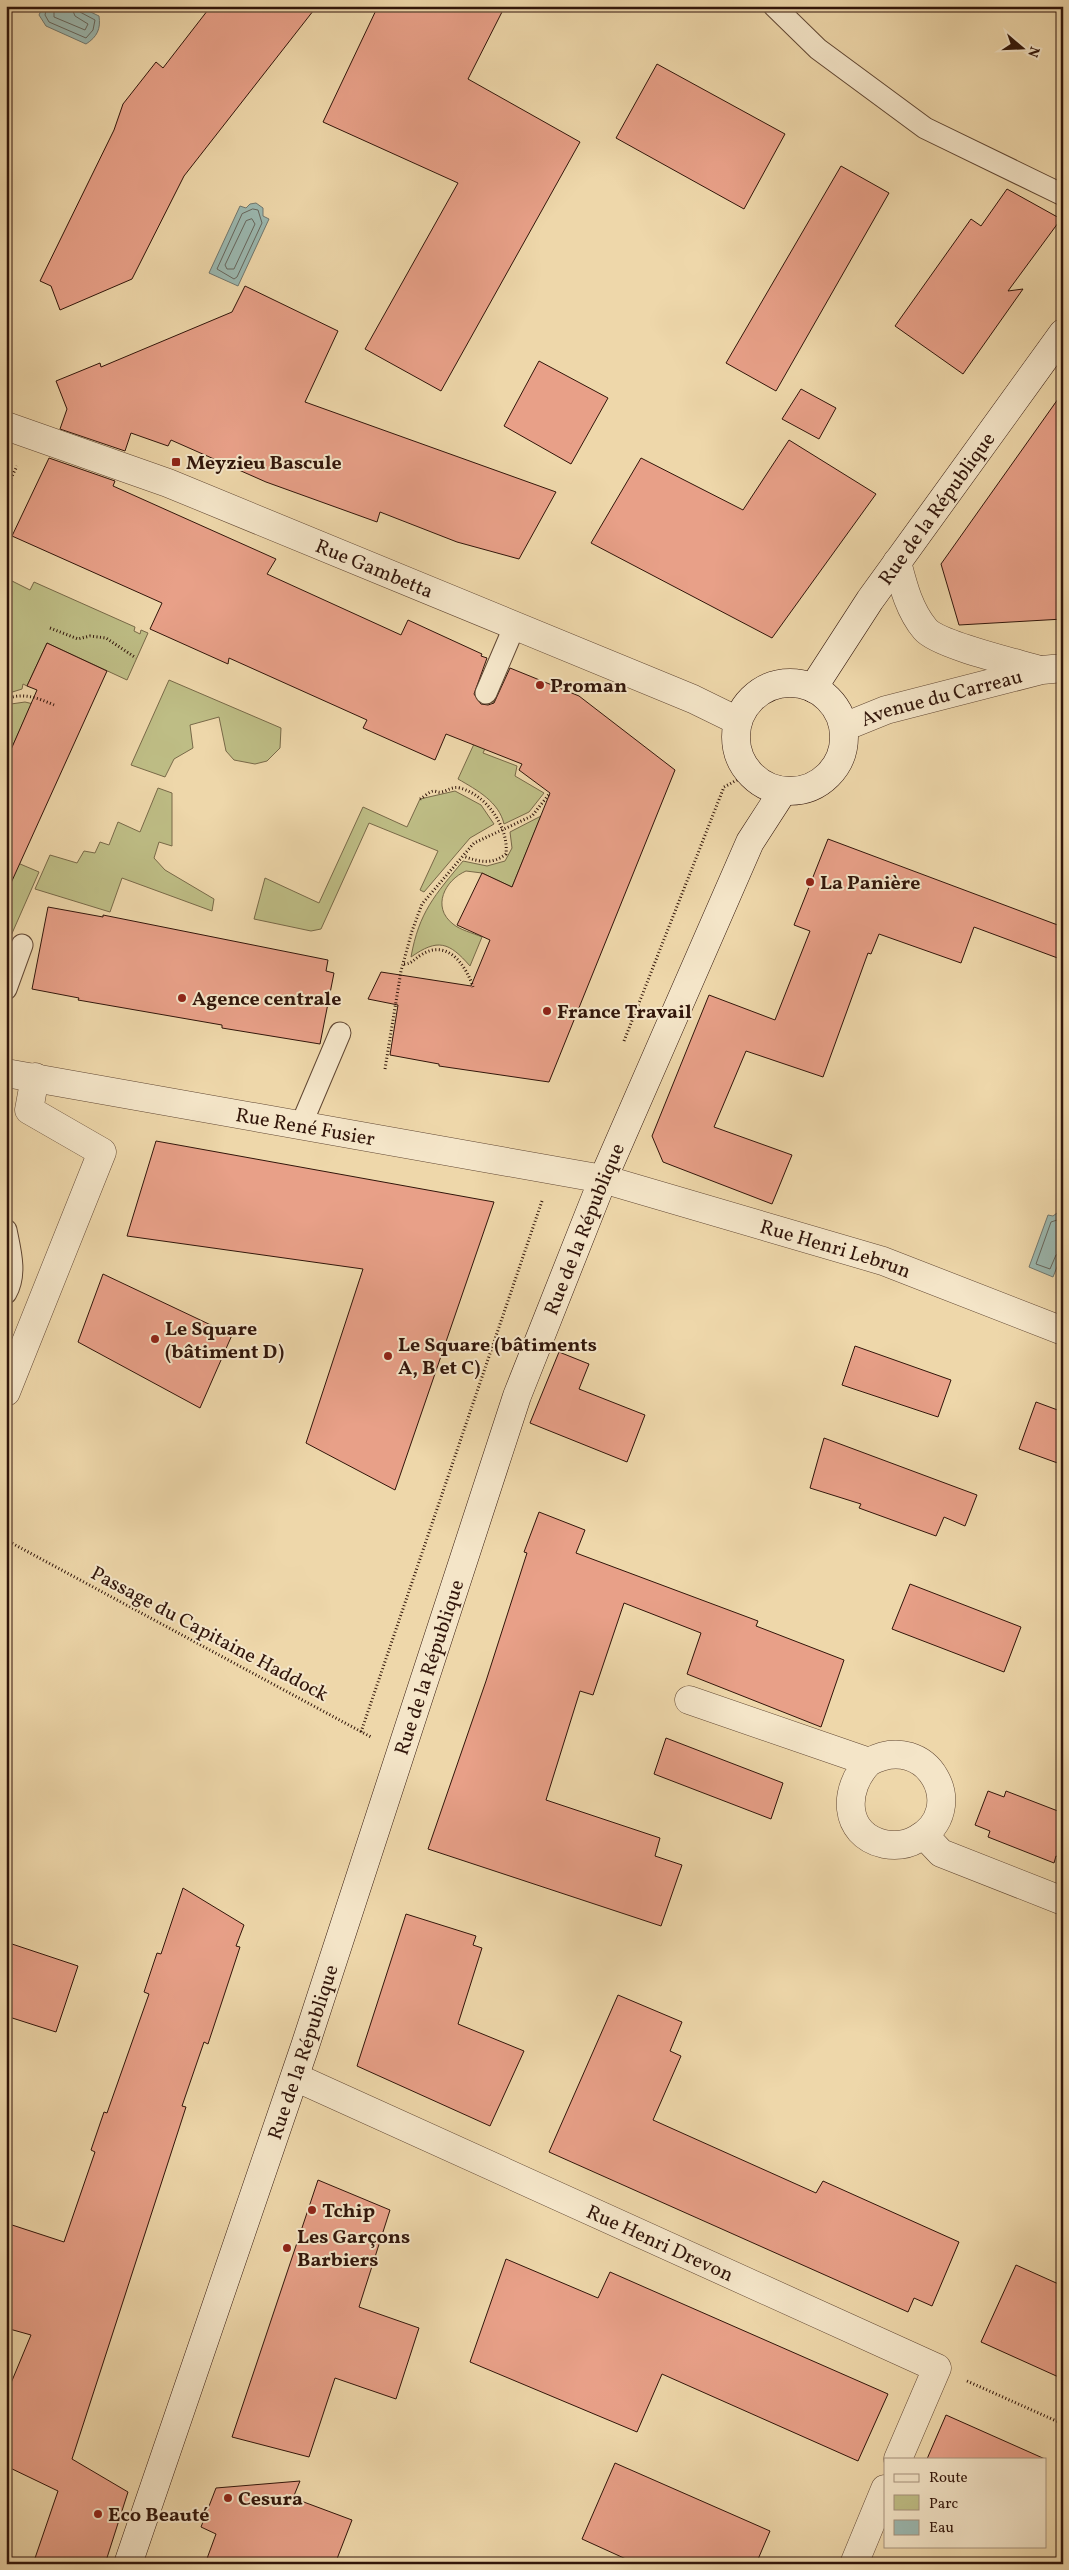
<svg xmlns="http://www.w3.org/2000/svg" width="1069" height="2570" font-family="Vollkorn,serif">
  <style>
    .green { fill: #bebd85; stroke: #786948 }
    .water { fill: #9bb8b0; stroke: #71776e }
    .lines { fill: none; stroke-linecap: round; stroke-linejoin: round }
    .shore { stroke: #66665d; stroke-width: 1 }
    .building { fill: #e8a088; stroke: #31150a }
    .service-casing { stroke: #604632; stroke-width: 23 }
    .pedestrian-casing { stroke: #604632; stroke-width: 29 }
    .minor-casing { stroke: #604632; stroke-width: 29 }
    .tertiary-casing { stroke: #604632; stroke-width: 29 }
    .secondary-casing { stroke: #31150a; stroke-width: 29 }
    .path { stroke: #31150a; stroke-width: 3; stroke-dasharray: 1 2.5; stroke-linecap: butt }
    .service { stroke: #f4e5c8; stroke-width: 21 }
    .pedestrian { stroke: #f4e5c8; stroke-width: 28 }
    .minor { stroke: #f4e5c8; stroke-width: 28 }
    .tertiary { stroke: #f4e5c8; stroke-width: 28 }
    .secondary { stroke: #f4e5c8; stroke-width: 28 }
    .poi-dot { fill: #8f2418; stroke: #f4e5c8; stroke-width: 2 }
    .labels { text-anchor: middle; stroke-width: 4; stroke-linejoin: round; paint-order: stroke }
    .poi-label { font-size: 20px; font-weight: bold; fill: #31150a; stroke: #f4e5c8; text-anchor: start }
    .street-label { font-size: 20px; fill: #31150a; stroke: #f4e5c8 }
  </style>
  <rect width="100%" height="100%" fill="#eed7aa"/>
  <filter id="stains"><feTurbulence type="fractalNoise" baseFrequency=".004" numOctaves="4"/><feColorMatrix values="0 0 0 0 .2 0 0 0 0 .09 0 0 0 0 .02 0 0 0 .5 -.17"/></filter>
  <radialGradient id="worn" r=".72"><stop offset=".6" stop-color="#630" stop-opacity="0"/><stop offset="1" stop-color="#630" stop-opacity=".3"/></radialGradient>
  <!-- green -->
  <g class="green">
    <polygon points="6,578 30,590 34,582 135,627 134,631 140,634 141,630 148,633 127,680 47,643 27,686 23,684 22,689 6,694"/>
    <polygon points="169,680 281,728 280,748 267,761 255,764 234,760 226,751 219,717 190,725 193,748 174,759 165,777 131,765"/>
    <path d="M495,698L506,702L483,753L517,766L515,776L544,793L529,812L504,824C499,802 477,790 458,779Z"/>
    <polygon points="25,702 46,707 30,707 6,761 6,707 11,704"/>
    <polygon points="158,788 172,793 172,846 159,842 154,858 165,870 214,899 212,911 122,878 110,912 35,889 50,855 77,863 84,851 95,853 100,842 109,845 118,822 140,832"/>
    <polygon points="455,791 481,805 494,824 470,838 424,892 420,890 438,851 369,823 321,929 311,931 254,919 265,878 319,903 363,807 407,827 420,799"/>
    <path d="M541,816L512,887L482,873L466,871C445,880 431,907 453,924C460,930 473,933 482,937L470,966C449,942 438,938 411,957C419,912 435,895 463,861L487,866L505,861L512,848L510,832Z"/>
    <polygon points="6,858 39,872 6,947 6,927 11,910 6,895"/>
  </g>
  <!-- water -->
  <g class="water">
    <path d="M43,6H78L99,16C101,29 97,37 86,44L46,26L39,15Z"/>
    <polygon points="256,203 263,208 263,216 269,219 238,286 209,273 240,206 246,208 250,204"/>
    <polygon points="1057,1213 1063,1214 1063,1252 1053,1277 1029,1267 1048,1215 1053,1216"/>
  </g>
  <g class="lines">
    <!-- shore -->
    <g class="shore">
      <polyline points="47,6 45,15 49,22 86,38 93,30 95,20 80,12 78,6"/>
      <polyline points="54,6 54,17 85,30 88,24 75,16 71,6"/>
      <polygon points="253,209 258,210 262,223 237,277 234,279 217,269 242,214"/>
      <polygon points="252,219 255,224 234,269 227,269 225,265 246,221"/>
      <polyline points="1063,1218 1051,1222 1036,1264 1050,1269 1056,1255 1063,1252"/>
    </g>
  </g>
  <!-- building -->
  <g class="building">
    <polygon points="211,6 317,6 184,176 132,279 60,310 51,286 40,281 114,130 123,104 156,62 163,68"/>
    <polygon points="378,6 505,6 468,79 580,142 441,391 365,349 458,183 323,122"/>
    <polygon points="657,64 785,134 744,209 616,138"/>
    <polygon points="841,166 889,193 776,391 726,363"/>
    <polygon points="1007,189 1061,219 1008,291 1023,289 963,374 895,326 971,219 981,226"/>
    <polygon points="245,286 338,331 305,402 556,492 519,559 457,542 380,512 377,522 266,482 171,440 168,446 131,433 125,451 60,429 67,409 56,381 100,363 101,367 232,312"/>
    <polygon points="539,361 608,398 571,464 504,426"/>
    <polygon points="801,389 836,408 819,439 782,419"/>
    <polygon points="1063,392 1063,619 959,625 941,564"/>
    <polygon points="789,440 876,494 772,638 591,543 641,458 743,510"/>
    <polygon points="49,458 115,481 113,486 276,559 267,574 401,635 408,620 482,654 481,656 487,658 474,694 481,704 488,705 494,703 510,668 579,696 675,770 549,1082 439,1066 439,1064 390,1055 398,1005 368,999 381,972 471,986 490,940 457,925 482,873 512,887 550,793 519,770 522,764 446,734 435,760 363,728 367,720 229,658 228,664 150,629 162,603 12,536"/>
    <polygon points="47,643 107,671 6,894 6,761 37,690 27,686"/>
    <polygon points="828,839 1063,927 1063,960 974,927 961,963 879,934 871,954 868,953 823,1077 746,1051 714,1127 792,1155 772,1204 663,1162 652,1136 709,995 775,1020 810,931 794,925"/>
    <polygon points="48,907 103,917 103,915 328,960 326,971 334,973 320,1044 222,1028 222,1025 78,1000 79,998 32,989"/>
    <polygon points="156,1141 494,1202 395,1490 306,1443 363,1269 127,1236"/>
    <polygon points="103,1274 232,1335 200,1408 78,1342"/>
    <polygon points="855,1346 951,1380 938,1417 842,1385"/>
    <polygon points="559,1352 589,1364 579,1389 645,1415 627,1462 530,1423"/>
    <polygon points="1036,1402 1063,1412 1063,1465 1019,1449"/>
    <polygon points="824,1438 977,1495 965,1526 944,1517 936,1536 859,1508 861,1504 810,1488"/>
    <polygon points="539,1512 585,1530 576,1553 758,1621 756,1626 844,1660 821,1727 687,1674 701,1633 624,1603 593,1695 580,1691 546,1800 660,1838 655,1856 682,1865 661,1926 428,1849 486,1681 527,1553 524,1552"/>
    <polygon points="910,1584 1021,1627 1004,1672 892,1629"/>
    <polygon points="666,1738 783,1783 771,1819 654,1774"/>
    <polygon points="988,1791 1004,1797 1006,1791 1063,1813 1063,1859 1056,1856 1054,1863 988,1837 990,1831 975,1825"/>
    <polygon points="183,1888 244,1925 236,1946 240,1947 208,2044 204,2042 182,2106 186,2107 72,2459 128,2492 105,2564 33,2564 58,2491 6,2466 6,2395 31,2335 6,2328 6,2223 64,2242 95,2152 91,2150 104,2112 107,2113 149,1994 144,1992 157,1953 161,1954"/>
    <polygon points="406,1914 476,1936 473,1945 482,1948 458,2024 524,2051 490,2126 357,2066"/>
    <polygon points="6,1942 78,1966 56,2032 6,2016"/>
    <polygon points="618,1995 682,2022 670,2051 681,2056 653,2120 816,2193 823,2181 959,2242 932,2306 914,2298 908,2312 549,2152"/>
    <polygon points="318,2180 390,2210 359,2307 419,2328 396,2399 335,2378 309,2457 232,2437"/>
    <polygon points="506,2259 598,2298 610,2272 888,2394 858,2461 662,2374 637,2432 470,2362"/>
    <polygon points="1016,2265 1063,2286 1063,2379 981,2342"/>
    <polygon points="946,2415 1045,2459 927,2459"/>
    <polygon points="615,2463 770,2531 756,2564 637,2564 582,2539"/>
    <polygon points="300,2481 293,2498 352,2520 335,2564 205,2564 216,2534 201,2527 216,2488"/>
  </g>
  <g class="lines">
    <defs>
      <g id="service">
        <polyline points="774,6 818,49 925,128 1063,195"/>
        <polyline points="486,693 515,625"/>
        <polyline points="6,989 22,945"/>
        <polyline points="301,1125 340,1033"/>
        <path d="M6,1230C10,1250 17,1274 6,1293"/>
      </g>
      <polyline id="pedestrian" points="6,1392 102,1152 29,1110 35,1077"/>
      <g id="minor">
        <path id="s1" d="M6,1073L603,1179L883,1261L1063,1331"/>
        <path d="M689,1700L869,1762C928,1730 970,1810 917,1839C907,1845 895,1846 884,1844C842,1834 843,1788 869,1762"/>
        <polyline points="924,1835 941,1853 1063,1901"/>
        <path id="s2" d="M295,2077L937,2368L898,2459"/>
        <polyline points="854,2564 885,2489"/>
      </g>
      <g id="tertiary">
        <path id="s3" d="M6,426L168,483L693,699L738,721"/>
        <path d="M897,562C903,585 909,610 925,629C938,645 1017,663 1040,670"/>
        <path id="s4" d="M844,727L886,710L1042,670L1063,668"/>
      </g>
      <g id="secondary">
        <circle cx="790" cy="737" r="54"/>
        <path id="s5" d="M813,688L870,600L1063,333"/>
        <path id="s6" d="M128,2564L305,2046L517,1396L603,1179L750,842L783,791"/>
      </g>
    </defs>
    <!-- service casing -->
    <use href="#service" class="service-casing"/>
    <!-- pedestrian casing -->
    <use href="#pedestrian" class="pedestrian-casing"/>
    <!-- minor casing -->
    <use href="#minor" class="minor-casing"/>
    <!-- tertiary casing -->
    <use href="#tertiary" class="tertiary-casing"/>
    <!-- secondary casing -->
    <use href="#secondary" class="secondary-casing"/>
    <!-- path -->
    <g class="path">
      <polyline points="6,488 17,466"/>
      <polyline points="50,628 78,639 90,636 106,638 136,658"/>
      <path d="M6,699C23,692 38,698 54,705"/>
      <polyline points="6,797 7,798"/>
      <path d="M420,799C424,797 429,792 433,791C436,791 439,793 441,792C448,791 452,786 460,788C487,795 509,828 506,854C492,865 479,862 463,856"/>
      <path d="M404,964C412,964 414,959 421,955C447,938 466,965 473,987"/>
      <polyline points="624,1041 724,787 750,773"/>
      <polyline points="385,1069 401,971 412,931 422,904 474,843 532,816 550,793"/>
      <polyline points="6,1540 371,1737"/>
      <polyline points="361,1732 542,1201"/>
      <polyline points="967,2381 1063,2424"/>
    </g>
    <!-- service -->
    <use href="#service" class="service"/>
    <!-- pedestrian -->
    <use href="#pedestrian" class="pedestrian"/>
    <!-- minor -->
    <use href="#minor" class="minor"/>
    <!-- tertiary -->
    <use href="#tertiary" class="tertiary"/>
    <!-- secondary -->
    <use href="#secondary" class="secondary"/>
  </g>
  <!-- markers -->
  <g class="poi-dot">
    <rect x="171" y="457" width="10" height="10" rx="2.5"/>
    <circle cx="540" cy="685" r="5"/>
    <circle cx="810" cy="882" r="5"/>
    <circle cx="182" cy="998" r="5"/>
    <circle cx="547" cy="1011" r="5"/>
    <circle cx="155" cy="1339" r="5"/>
    <circle cx="388" cy="1356" r="5"/>
    <circle cx="312" cy="2210" r="5"/>
    <circle cx="287" cy="2248" r="5"/>
    <circle cx="228" cy="2498" r="5"/>
    <circle cx="98" cy="2514" r="5"/>
  </g>
  <g class="labels">
    <!-- poi labels -->
    <g class="poi-label">
      <text x="186" y="469">Meyzieu Bascule</text>
      <text x="550" y="692">Proman</text>
      <text x="820" y="889">La Panière</text>
      <text x="192" y="1005">Agence centrale</text>
      <text x="557" y="1018">France Travail</text>
      <text x="165" y="1335">Le Square<tspan x="165" dy="23">(bâtiment D)</tspan></text>
      <text x="398" y="1351">Le Square (bâtiments<tspan x="398" dy="23">A, B et C)</tspan></text>
      <text x="322" y="2217">Tchip</text>
      <text x="297" y="2243">Les Garçons<tspan x="297" dy="23">Barbiers</tspan></text>
      <text x="238" y="2505">Cesura</text>
      <text x="108" y="2521">Eco Beauté</text>
    </g>
    <!-- street labels -->
    <g class="street-label">
      <text dy="7" stroke="none"><textPath href="#s5" startOffset="218">Rue de la République</textPath></text>
      <text dy="7" stroke="none"><textPath href="#s3" startOffset="395">Rue Gambetta</textPath></text>
      <text dy="7" stroke="none"><textPath href="#s4" startOffset="102">Avenue du Carreau</textPath></text>
      <text dy="7" stroke="none"><textPath href="#s1" startOffset="304">Rue René Fusier</textPath></text>
      <text dy="7" stroke="none"><textPath href="#s6" startOffset="1411">Rue de la République</textPath></text>
      <text dy="7" stroke="none"><textPath href="#s1" startOffset="849">Rue Henri Lebrun</textPath></text>
      <text transform="translate(210 1633) rotate(28)" y="7">Passage du Capitaine Haddock</text>
      <text dy="7" stroke="none"><textPath href="#s6" startOffset="946">Rue de la République</textPath></text>
      <text dy="7" stroke="none"><textPath href="#s6" startOffset="541">Rue de la République</textPath></text>
      <text dy="7" stroke="none"><textPath href="#s2" startOffset="401">Rue Henri Drevon</textPath></text>
    </g>
  </g>
  <!-- margin -->
  <rect width="1069" height="2570" fill="none" stroke="#eed7aa" stroke-width="25"/>
  <rect x="8" y="8" width="1054" height="2555" fill="none" stroke="#31150a" stroke-width="2.5"/>
  <rect x="12" y="12" width="1044" height="2545" fill="none" stroke="#31150a"/>
  <!-- legend -->
  <rect x="884" y="2458" width="162" height="90" fill="#f4e5c8" stroke="#a6927c"/>
  <rect x="894" y="2474" width="25" height="8" fill="#f4e5c8" stroke="#a6927c"/>
  <text x="929" y="2482" font-size="15" fill="#31150a">Route</text>
  <rect x="894" y="2495" width="25" height="15" fill="#bebd85" stroke="#a6927c"/>
  <text x="929" y="2508" font-size="15" fill="#31150a">Parc</text>
  <rect x="894" y="2520" width="25" height="15" fill="#9bb8b0" stroke="#a6927c"/>
  <text x="929" y="2532" font-size="15" fill="#31150a">Eau</text>
  <!-- north arrow -->
  <g transform="translate(1022 48) rotate(109)" stroke="#f4e5c8" stroke-width="4" paint-order="stroke">
  <path d="M0-4L9 19L0 12L-9 19Z" fill="#31150a"/>
  <text y="-8" font-size="14" font-weight="bold" text-anchor="middle" fill="#31150a">N</text>
  </g>
  <rect width="100%" height="100%" filter="url(#stains)"/>
  <rect width="100%" height="100%" fill="url(#worn)"/>
</svg>
